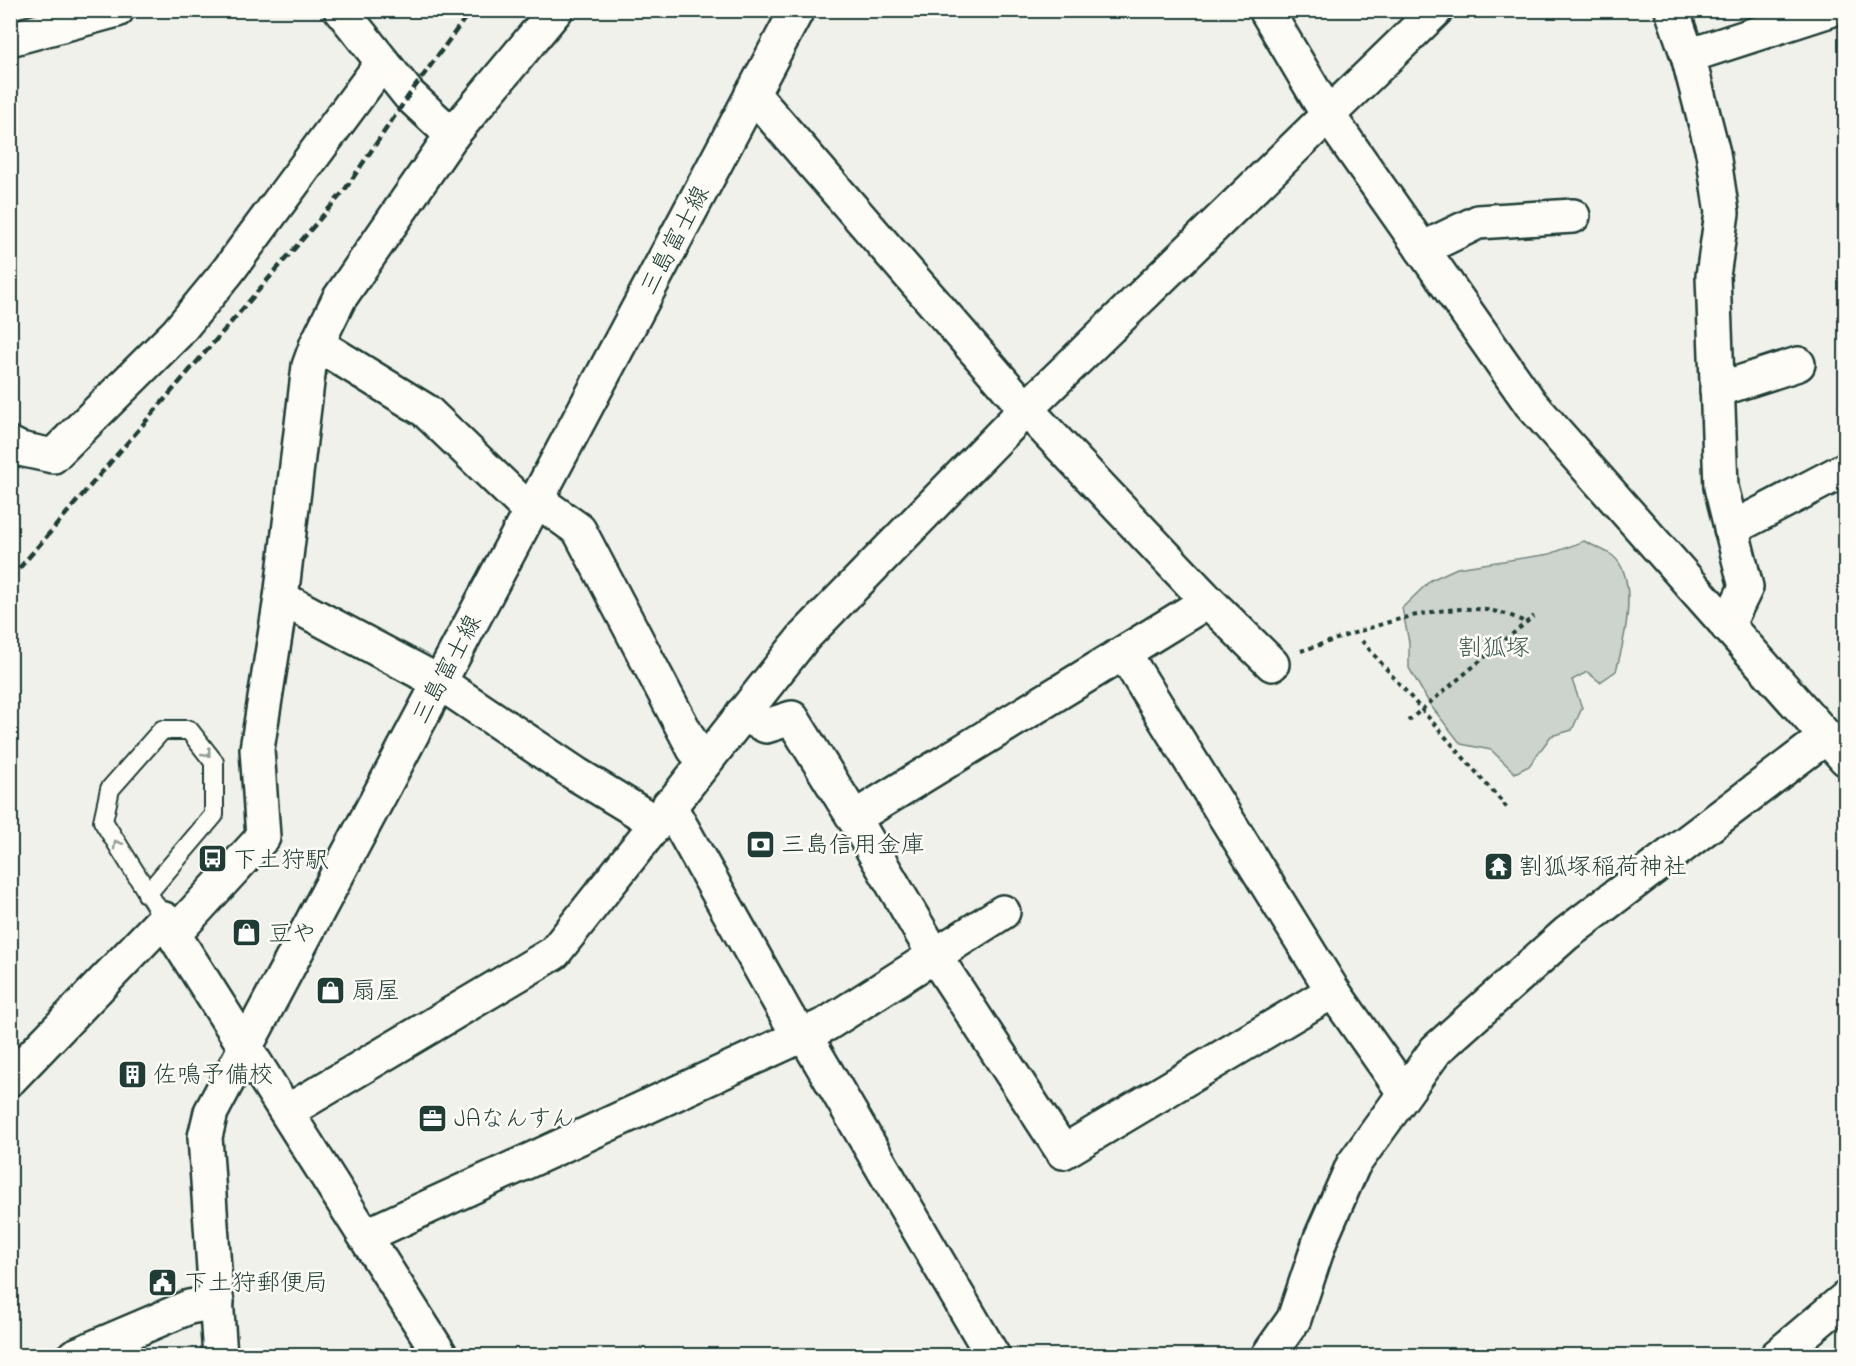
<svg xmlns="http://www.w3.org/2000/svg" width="1856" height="1366" font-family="'Indie Flower','Klee One',sans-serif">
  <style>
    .green { fill: #cdd3cd; stroke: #768880; stroke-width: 1.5 }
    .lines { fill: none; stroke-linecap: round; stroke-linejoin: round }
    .lane-casing { stroke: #1f3d34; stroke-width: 22 }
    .street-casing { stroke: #1f3d34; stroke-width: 38 }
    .secondary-casing { stroke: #1f3d34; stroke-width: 38 }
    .primary-casing { stroke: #1f3d34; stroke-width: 38 }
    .path { stroke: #1f3d34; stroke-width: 4; stroke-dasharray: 4.5 4.5; stroke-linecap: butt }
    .lane { stroke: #fdfcf7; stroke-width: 18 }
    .street { stroke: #fdfcf7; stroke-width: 33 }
    .secondary { stroke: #fdfcf7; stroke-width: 33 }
    .primary { stroke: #fdfcf7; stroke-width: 33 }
    .rail { stroke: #1f3d34; stroke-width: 4.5; stroke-dasharray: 9 4.5; stroke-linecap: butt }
    .oneway { stroke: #8e9c96 }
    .labels { text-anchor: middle; stroke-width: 5; stroke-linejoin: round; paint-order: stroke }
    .street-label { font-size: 24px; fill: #1f3d34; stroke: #fdfcf7 }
    .park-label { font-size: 24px; fill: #425b53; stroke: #fdfcf7 }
    .poi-label { font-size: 24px; fill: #1f3d34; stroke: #fdfcf7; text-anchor: start }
  </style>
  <rect width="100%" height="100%" fill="#f0f1eb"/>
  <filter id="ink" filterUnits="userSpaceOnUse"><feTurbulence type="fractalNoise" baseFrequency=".0167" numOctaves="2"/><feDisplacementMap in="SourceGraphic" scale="12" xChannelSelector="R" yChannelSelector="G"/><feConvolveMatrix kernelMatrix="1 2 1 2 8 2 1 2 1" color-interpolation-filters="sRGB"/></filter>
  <g filter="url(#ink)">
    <!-- green -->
    <path class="green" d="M1584,541C1593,546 1605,550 1613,556C1640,579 1624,642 1616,671L1600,682L1587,672L1572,680L1582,708L1572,730L1551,736L1529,766L1515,773L1491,750L1461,744L1431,706L1409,668V642L1402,608L1431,580L1457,568L1550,554Z"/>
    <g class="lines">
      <defs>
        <polyline id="lane" points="147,894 214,815 214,762 189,730 162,730 110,789 103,821 164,919"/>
        <g id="street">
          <polyline points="1672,10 1688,56 1713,153 1722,213 1713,276 1721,487 1746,587 1727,626"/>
          <polyline points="1688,56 1830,10"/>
          <polyline points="752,93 1026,409 1208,601 1272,664"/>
          <polyline points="452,135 556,10"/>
          <polyline points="1422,249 1478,222 1573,216"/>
          <polyline points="317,344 426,411 531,512"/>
          <polyline points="1717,390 1798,364"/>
          <polyline points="10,444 20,449 53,456 177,333 228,271 382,63"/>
          <polyline points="537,500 579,530 694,749 705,761"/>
          <polyline points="1731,529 1846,469"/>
          <polyline points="281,598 439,682 576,774 655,822"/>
          <polyline points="1208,601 854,818 935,956 1063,1152 1333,991"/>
          <polyline points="1124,653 1333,991 1404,1092"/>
          <polyline points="742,714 766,726 792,718 854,818"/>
          <polyline points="669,805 789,1019 804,1034 993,1356"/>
          <polyline points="174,934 263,837 257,749 281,598 309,366 317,344 339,299 452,135 409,95 341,10"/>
          <polyline points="288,1111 554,953 804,637 1026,409 1436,10"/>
          <polyline points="367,1235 827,1024 1003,912"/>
          <polyline points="74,1356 189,1307 217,1302"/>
          <polyline points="1268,1356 1294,1319 1321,1238 1353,1165 1436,1050 1566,934 1826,737"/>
        </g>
        <g id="secondary">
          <polyline points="1266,10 1328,115 1531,404 1846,759"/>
          <polyline points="10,1079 164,919 441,1356"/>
          <polyline points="1777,1356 1846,1298"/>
        </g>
        <g id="primary">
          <polyline points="10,39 117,10"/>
          <polyline points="220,1356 205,1137 211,1112 797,10"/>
        </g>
      </defs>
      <!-- lane casing -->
      <use href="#lane" class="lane-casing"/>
      <!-- street casing -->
      <use href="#street" class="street-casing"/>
      <!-- secondary casing -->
      <use href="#secondary" class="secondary-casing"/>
      <!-- primary casing -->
      <use href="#primary" class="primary-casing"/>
      <!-- path -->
      <g class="path">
        <polyline points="1362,641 1509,810"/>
        <path d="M1301,651C1365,631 1463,586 1526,623"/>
        <polyline points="1408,721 1534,616"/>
      </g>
      <!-- lane -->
      <use href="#lane" class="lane"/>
      <!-- street -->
      <use href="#street" class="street"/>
      <!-- secondary -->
      <use href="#secondary" class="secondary"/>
      <!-- primary -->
      <use href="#primary" class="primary"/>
      <!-- rail -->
      <polyline class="rail" points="10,579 344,191 409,95 471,10"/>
    </g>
    <!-- one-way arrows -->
    <defs><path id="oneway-chevron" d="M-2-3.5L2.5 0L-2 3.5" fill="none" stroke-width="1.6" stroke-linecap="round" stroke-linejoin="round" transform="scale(1.5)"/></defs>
    <g class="oneway">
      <use href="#oneway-chevron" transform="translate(207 753) rotate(51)"/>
      <use href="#oneway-chevron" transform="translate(117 844) rotate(-121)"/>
    </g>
  </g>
  <!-- icons -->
  <defs>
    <symbol id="bank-square" viewBox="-11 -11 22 22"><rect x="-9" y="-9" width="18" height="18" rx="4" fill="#1f3d34" stroke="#fdfcf7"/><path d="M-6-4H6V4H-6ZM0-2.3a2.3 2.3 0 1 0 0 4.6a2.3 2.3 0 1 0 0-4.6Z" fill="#fff"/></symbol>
    <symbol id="bus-square" viewBox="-11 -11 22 22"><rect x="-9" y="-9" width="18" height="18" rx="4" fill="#1f3d34" stroke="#fdfcf7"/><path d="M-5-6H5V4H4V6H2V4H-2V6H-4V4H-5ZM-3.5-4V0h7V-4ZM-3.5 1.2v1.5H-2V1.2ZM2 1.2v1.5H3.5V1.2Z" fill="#fff"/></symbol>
    <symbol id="temple-square" viewBox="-11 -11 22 22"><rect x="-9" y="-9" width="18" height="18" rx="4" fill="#1f3d34" stroke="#fdfcf7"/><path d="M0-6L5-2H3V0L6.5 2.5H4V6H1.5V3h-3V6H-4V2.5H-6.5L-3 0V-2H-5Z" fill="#fff"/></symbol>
    <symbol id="shop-square" viewBox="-11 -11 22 22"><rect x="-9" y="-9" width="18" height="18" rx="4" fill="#1f3d34" stroke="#fdfcf7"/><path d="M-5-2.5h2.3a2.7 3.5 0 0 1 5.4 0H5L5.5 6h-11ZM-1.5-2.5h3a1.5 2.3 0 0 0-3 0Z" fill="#fff"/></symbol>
    <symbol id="building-square" viewBox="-11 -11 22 22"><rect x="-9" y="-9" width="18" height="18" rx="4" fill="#1f3d34" stroke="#fdfcf7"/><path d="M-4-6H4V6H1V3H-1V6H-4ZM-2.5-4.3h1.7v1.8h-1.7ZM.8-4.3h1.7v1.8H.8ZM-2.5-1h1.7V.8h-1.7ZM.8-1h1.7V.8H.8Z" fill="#fff"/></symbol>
    <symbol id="office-square" viewBox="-11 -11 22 22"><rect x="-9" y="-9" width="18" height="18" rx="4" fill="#1f3d34" stroke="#fdfcf7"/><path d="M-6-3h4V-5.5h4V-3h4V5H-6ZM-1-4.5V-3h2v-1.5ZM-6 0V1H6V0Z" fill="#fff"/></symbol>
    <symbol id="civic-square" viewBox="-11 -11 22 22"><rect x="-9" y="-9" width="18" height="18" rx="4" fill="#1f3d34" stroke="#fdfcf7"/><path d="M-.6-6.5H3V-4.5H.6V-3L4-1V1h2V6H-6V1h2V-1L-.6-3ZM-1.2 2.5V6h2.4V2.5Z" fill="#fff"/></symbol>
  </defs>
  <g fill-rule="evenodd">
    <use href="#bank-square" x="744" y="828" width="33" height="33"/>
    <use href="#bus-square" x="196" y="842" width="33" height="33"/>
    <use href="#temple-square" x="1482" y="850" width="33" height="33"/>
    <use href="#shop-square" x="230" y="916" width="33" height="33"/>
    <use href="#shop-square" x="314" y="974" width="33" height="33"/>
    <use href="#building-square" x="116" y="1058" width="33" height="33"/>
    <use href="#office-square" x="416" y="1102" width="33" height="33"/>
    <use href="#civic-square" x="146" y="1266" width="33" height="33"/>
  </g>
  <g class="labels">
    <!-- street labels -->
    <g class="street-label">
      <text transform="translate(674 240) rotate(-62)" y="8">三島富士線</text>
      <text transform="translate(446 669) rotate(-62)" y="8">三島富士線</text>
    </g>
    <!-- park labels -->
    <g class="park-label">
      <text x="1494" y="655">割狐塚</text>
    </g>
    <!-- poi labels -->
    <g class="poi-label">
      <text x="781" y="852">三島信用金庫</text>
      <text x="233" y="867">下土狩駅</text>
      <text x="1519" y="874">割狐塚稲荷神社</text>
      <text x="268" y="941">豆や</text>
      <text x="352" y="998">扇屋</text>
      <text x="153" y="1082">佐鳴予備校</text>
      <text x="454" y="1126">JAなんすん</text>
      <text x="184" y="1290">下土狩郵便局</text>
    </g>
  </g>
  <!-- margin -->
  <rect width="1856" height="1366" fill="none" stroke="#fdfcf7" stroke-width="36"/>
  <rect x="18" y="18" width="1820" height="1330" fill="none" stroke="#1f3d34" stroke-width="2" filter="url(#ink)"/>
</svg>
